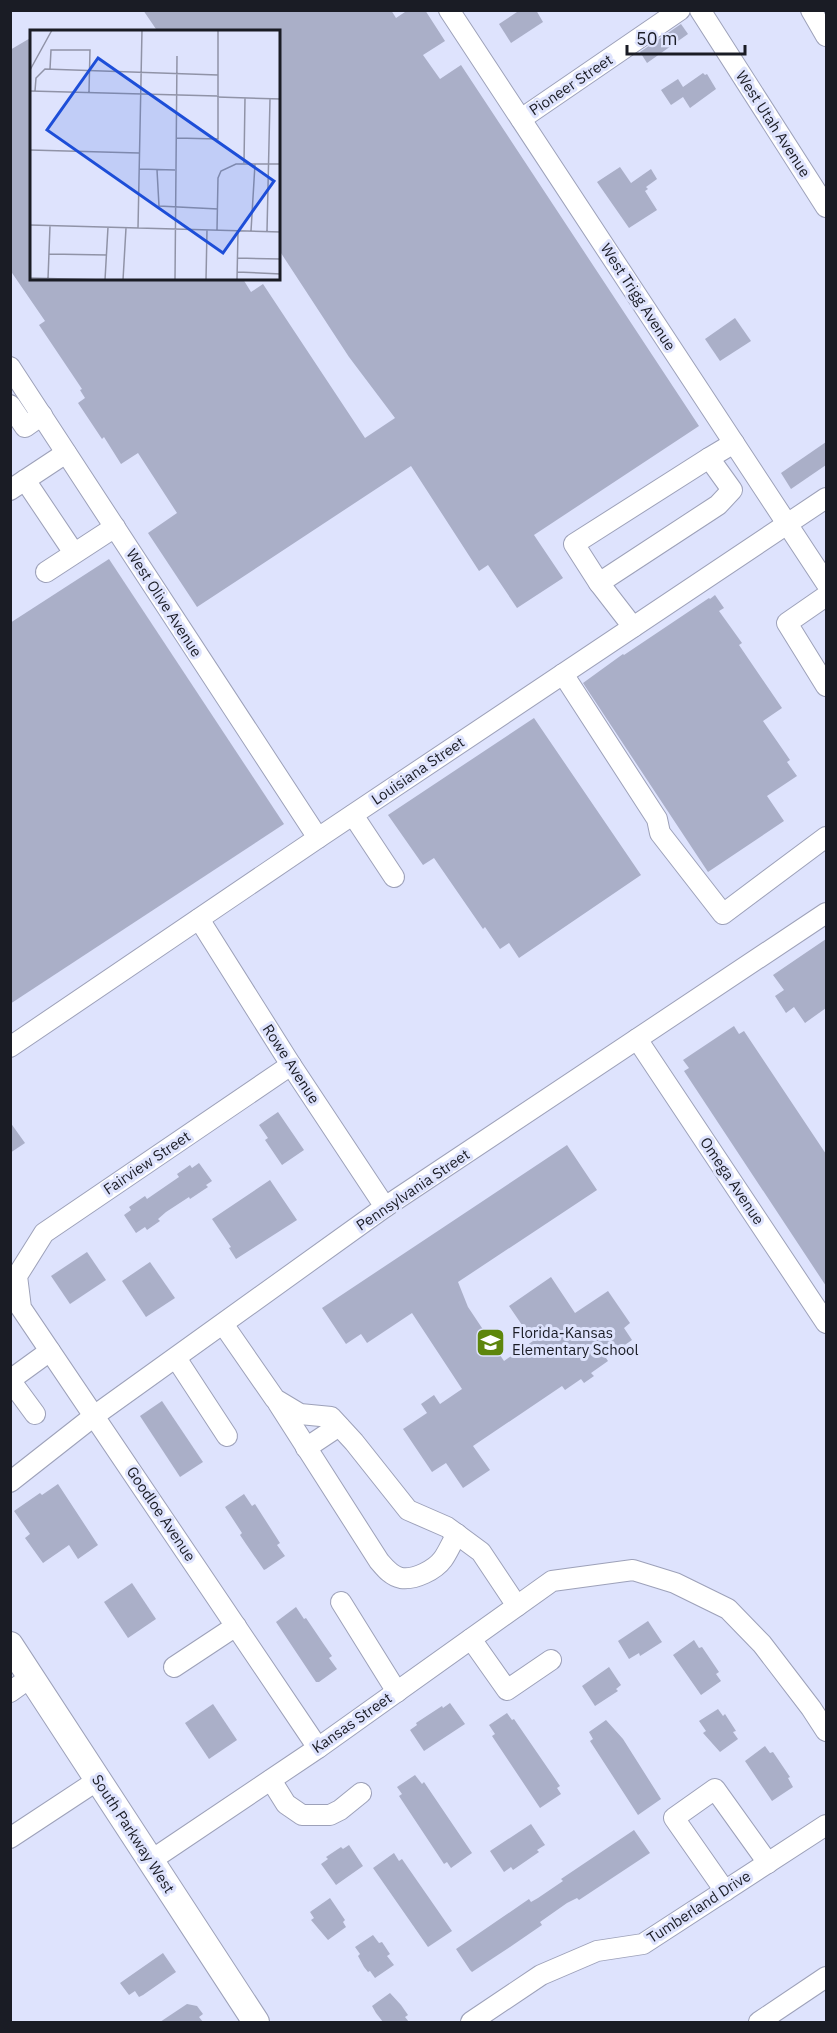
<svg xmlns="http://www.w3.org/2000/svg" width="837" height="2033" font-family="'IBM Plex Sans',sans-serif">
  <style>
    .building { fill: #aaafc8 }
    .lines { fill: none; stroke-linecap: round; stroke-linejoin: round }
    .minor-casing { stroke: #9da1b9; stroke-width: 22 }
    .major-casing { stroke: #9da1b9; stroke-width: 28 }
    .minor { stroke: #fff; stroke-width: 20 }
    .major { stroke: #fff; stroke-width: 26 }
    .labels { text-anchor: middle; stroke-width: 6; stroke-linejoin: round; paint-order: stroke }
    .street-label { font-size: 15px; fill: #1a1c25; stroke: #dee3fd }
    .poi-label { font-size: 15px; fill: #1a1c25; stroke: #dee3fd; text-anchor: start }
    .inset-road { fill: none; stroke: #9093a7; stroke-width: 1.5 }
    .view { fill: #1d4ed8; fill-opacity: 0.15; stroke: #1d4ed8; stroke-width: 3 }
    .inset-edge { fill: none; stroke: #1a1c25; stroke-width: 3 }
  </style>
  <rect width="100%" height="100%" fill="#dee3fd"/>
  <!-- building -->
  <g class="building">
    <polygon points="143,10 391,10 396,18 408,10 425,10 445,41 423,55 440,79 461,65 699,426 534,535 563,578 517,608 488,565 479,571 411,466 197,607 148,533 177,513 138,453 121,464 104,437 102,439 78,403 85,398 80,390 82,389 39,325 45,321 10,270 10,50 32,37 32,279 243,279 251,292 263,284 365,438 395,418 349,357 279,250 279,32 158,32"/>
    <polygon points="520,10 536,10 543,22 511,43 499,24"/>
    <polygon points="681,24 688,34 647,63 640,52"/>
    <polygon points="703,73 705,75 707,74 716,89 690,108 683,97 671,105 661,90 678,79 683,87"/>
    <polygon points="620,167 631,183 651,169 657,179 646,187 648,189 645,191 657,210 629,228 597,182"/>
    <polygon points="735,318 751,341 720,361 705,339"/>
    <polygon points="826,442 826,465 791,489 781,473"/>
    <polygon points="109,559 284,824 10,1004 10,623"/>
    <polygon points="715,595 724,608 719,611 742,643 739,645 782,708 763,721 790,760 787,762 797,776 767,796 784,821 708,872 583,683 623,654 624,655 709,598 710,599"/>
    <polygon points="534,718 641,875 519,958 509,943 500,949 485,927 483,929 434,858 423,865 388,815"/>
    <polygon points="826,939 826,1008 805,1023 794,1007 786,1013 775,996 784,990 773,975"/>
    <polygon points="734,1026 739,1034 744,1031 826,1154 826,1286 684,1071 689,1068 683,1060"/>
    <polygon points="278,1112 304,1150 282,1165 265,1140 268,1138 259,1125"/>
    <polygon points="10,1122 25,1143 10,1153"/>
    <polygon points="567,1145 597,1190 458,1282 468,1307 504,1361 533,1341 509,1306 551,1277 575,1313 608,1291 630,1323 624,1328 632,1340 606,1358 608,1361 591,1373 594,1376 584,1383 581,1379 565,1390 562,1386 473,1446 490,1470 463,1488 446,1463 432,1472 403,1429 427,1413 421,1404 434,1395 440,1404 462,1389 412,1313 367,1343 361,1334 346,1344 322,1308"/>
    <polygon points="199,1163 212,1181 206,1185 208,1187 190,1199 189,1197 166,1212 158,1219 160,1221 147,1230 145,1227 136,1233 124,1215 131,1210 129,1207 145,1196 147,1199 179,1177 177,1174 190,1165 192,1168"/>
    <polygon points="270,1180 297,1220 236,1259 229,1248 231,1247 212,1219"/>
    <polygon points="87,1252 106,1280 70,1304 51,1276"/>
    <polygon points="150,1262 175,1298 146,1317 122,1281"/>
    <polygon points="162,1401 203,1462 180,1477 140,1416"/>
    <polygon points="58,1484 98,1545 78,1559 69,1545 43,1563 25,1538 30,1534 14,1511 40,1493 42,1495"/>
    <polygon points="244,1494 252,1506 255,1504 280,1543 277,1545 285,1556 266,1569 264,1570 246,1544 240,1535 242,1533 225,1507"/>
    <polygon points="132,1583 156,1619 128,1638 104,1602"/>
    <polygon points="296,1607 304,1619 306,1618 325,1646 332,1656 329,1658 337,1669 319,1682 316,1682 276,1622"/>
    <polygon points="648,1621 662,1642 640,1656 639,1653 629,1659 618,1641"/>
    <polygon points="694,1640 699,1648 702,1647 719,1672 716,1674 721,1681 701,1695 673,1655"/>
    <polygon points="609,1667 621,1685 616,1689 618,1691 595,1706 582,1686"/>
    <polygon points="450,1703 465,1724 424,1751 410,1730 417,1725 416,1723 442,1706 443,1708"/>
    <polygon points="213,1704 237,1740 209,1759 185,1723"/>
    <polygon points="718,1709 723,1716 725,1714 736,1731 733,1732 738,1739 720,1752 703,1733 706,1731 699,1721"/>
    <polygon points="507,1713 512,1720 514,1719 560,1786 557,1788 561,1794 540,1808 492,1736 495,1734 489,1725"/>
    <polygon points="606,1720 623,1739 661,1799 638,1815 590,1741 593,1739 589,1732"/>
    <polygon points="765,1746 770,1753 773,1752 790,1777 788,1778 793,1787 772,1801 745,1761"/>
    <polygon points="415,1775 422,1784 424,1782 472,1853 451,1868 447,1862 444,1864 399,1796 402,1794 397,1787"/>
    <polygon points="531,1824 545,1845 537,1850 539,1852 513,1870 511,1867 504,1872 490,1851"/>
    <polygon points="634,1830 650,1853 579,1900 577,1898 567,1903 540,1922 542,1925 510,1947 472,1972 470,1970 456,1949 529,1899 531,1902 538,1898 563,1881 561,1879"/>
    <polygon points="349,1845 363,1866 336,1885 321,1864 328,1859 326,1857 341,1847 343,1849"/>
    <polygon points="394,1853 399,1861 402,1859 452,1931 428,1947 373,1868"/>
    <polygon points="330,1898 345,1920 343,1922 346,1927 328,1940 311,1920 314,1918 310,1912"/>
    <polygon points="373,1935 379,1943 382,1942 390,1954 387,1956 394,1965 375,1978 370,1971 368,1972 364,1967 358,1956 360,1954 355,1947"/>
    <polygon points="163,1953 176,1972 143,1995 139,1997 135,1991 129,1995 120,1983"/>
    <polygon points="390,1993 401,2005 408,2015 405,2017 409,2022 383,2022 376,2013 372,2006"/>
    <polygon points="187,2004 197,2006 203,2014 199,2017 203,2022 160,2022"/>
  </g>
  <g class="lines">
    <defs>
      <g id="minor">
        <polyline points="449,10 826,583"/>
        <polyline points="700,10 826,207"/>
        <polyline points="811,10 826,36"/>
        <polyline points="521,119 680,10"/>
        <polyline points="10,367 318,838"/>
        <polyline points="10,405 25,427 42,415"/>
        <polyline points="25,480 74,553"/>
        <polyline points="10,490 66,453"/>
        <polyline points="46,572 115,527"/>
        <polyline points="599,583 574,544 709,458"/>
        <polyline points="826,596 787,623 826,686"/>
        <polyline points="633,627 599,583 718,505 732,490 709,458 734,443"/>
        <polyline points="563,674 657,819 660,833 723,914 826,837"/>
        <polyline points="353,815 394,877"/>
        <polyline points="199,919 291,1065 385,1207"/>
        <polyline points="637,1039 826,1323"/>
        <polyline points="10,1047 318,838 826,498"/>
        <polyline points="291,1065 44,1233 17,1276 21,1308 318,1748"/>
        <polyline points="223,1324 275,1399 300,1414 331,1417 354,1442 408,1510 447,1527 481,1552 517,1606"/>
        <polyline points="176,1358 227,1436"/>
        <polyline points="10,1380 50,1351"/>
        <polyline points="10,1380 35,1414"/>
        <path d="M278,1403L379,1561C385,1568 391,1576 401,1578C415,1580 435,1570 443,1559C448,1552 452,1542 457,1534"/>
        <polyline points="306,1448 339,1426"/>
        <polyline points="10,1482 94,1416 385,1207 826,913"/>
        <polyline points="341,1602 397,1692"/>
        <polyline points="471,1639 507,1690 551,1660"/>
        <polyline points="174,1667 236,1626"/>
        <polyline points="10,1692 31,1677"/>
        <polyline points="271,1780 286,1804 302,1815 330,1815 340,1810 361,1793"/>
        <polyline points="10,1838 98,1780"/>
        <polyline points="150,1861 318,1748 552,1581 633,1570 675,1583 728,1609 762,1644 811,1708 826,1731"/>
        <polyline points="725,1891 674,1818 715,1789 768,1863"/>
        <polyline points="471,2022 541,1975 597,1951 643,1944 826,1825"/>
        <polyline points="759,2022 826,1977"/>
      </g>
      <polyline id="major" points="10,1645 256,2022"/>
    </defs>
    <!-- minor casing -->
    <use href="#minor" class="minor-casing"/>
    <!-- major casing -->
    <use href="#major" class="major-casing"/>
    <!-- minor -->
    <use href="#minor" class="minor"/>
    <!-- major -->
    <use href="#major" class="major"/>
  </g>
  <!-- icons -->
  <defs>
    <symbol id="school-square" viewBox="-11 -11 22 22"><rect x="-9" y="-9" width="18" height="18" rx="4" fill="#5e860c" stroke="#dee3fd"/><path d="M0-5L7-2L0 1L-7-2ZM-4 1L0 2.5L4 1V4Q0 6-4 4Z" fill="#fff"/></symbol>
  </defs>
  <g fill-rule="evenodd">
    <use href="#school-square" x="474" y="1326" width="33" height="33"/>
  </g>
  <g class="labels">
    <!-- street labels -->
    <g class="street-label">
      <text transform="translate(571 85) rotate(-34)" y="5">Pioneer Street</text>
      <text transform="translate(773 124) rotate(57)" y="5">West Utah Avenue</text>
      <text transform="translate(638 297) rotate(57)" y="5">West Trigg Avenue</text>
      <text transform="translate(164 603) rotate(57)" y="5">West Olive Avenue</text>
      <text transform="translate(418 771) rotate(-34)" y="5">Louisiana Street</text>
      <text transform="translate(291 1064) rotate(57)" y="5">Rowe Avenue</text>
      <text transform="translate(147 1163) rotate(-34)" y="5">Fairview Street</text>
      <text transform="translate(732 1181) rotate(56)" y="5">Omega Avenue</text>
      <text transform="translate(413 1190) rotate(-34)" y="5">Pennsylvania Street</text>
      <text transform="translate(161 1514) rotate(56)" y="5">Goodloe Avenue</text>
      <text transform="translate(352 1723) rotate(-35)" y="5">Kansas Street</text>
      <text transform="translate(133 1834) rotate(57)" y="5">South Parkway West</text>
      <text transform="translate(699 1907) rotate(-33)" y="5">Tumberland Drive</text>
    </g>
    <!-- poi labels -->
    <g class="poi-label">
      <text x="512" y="1338">Florida-Kansas<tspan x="512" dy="17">Elementary School</tspan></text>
    </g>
  </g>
  <!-- overview -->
  <g transform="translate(30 30)">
    <rect width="250" height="250" fill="#dee3fd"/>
    <path class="inset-road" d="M20,39L21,20H60L59,62M0,40L22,0M0,61L187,66M5,61L6,48L15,39L188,45M187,67L251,69M146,108L188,109V0M0,120L109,123M214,133L215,68M109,139L145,140M127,140L129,176L188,179M0,195L251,202M108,198L112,0M187,200L188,148L191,141L206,134H251M221,201L225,134M237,201L240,69M19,224L77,225M207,228L251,229M207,242L251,244M0,248L75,250M18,249L20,196M75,250L78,197M93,250L96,198M145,250L147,26M176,250L177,200M207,250L208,201"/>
    <path class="view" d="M68,28L244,151L193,223L17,100Z"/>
    <rect width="250" height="250" class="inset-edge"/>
  </g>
  <!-- border -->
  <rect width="837" height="2033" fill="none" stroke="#1a1c25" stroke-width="24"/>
  <!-- scale -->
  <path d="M627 45v9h118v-9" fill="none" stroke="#1a1c25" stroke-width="3"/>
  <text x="636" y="45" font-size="18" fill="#1a1c25" stroke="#dee3fd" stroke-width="4.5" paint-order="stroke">50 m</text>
</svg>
